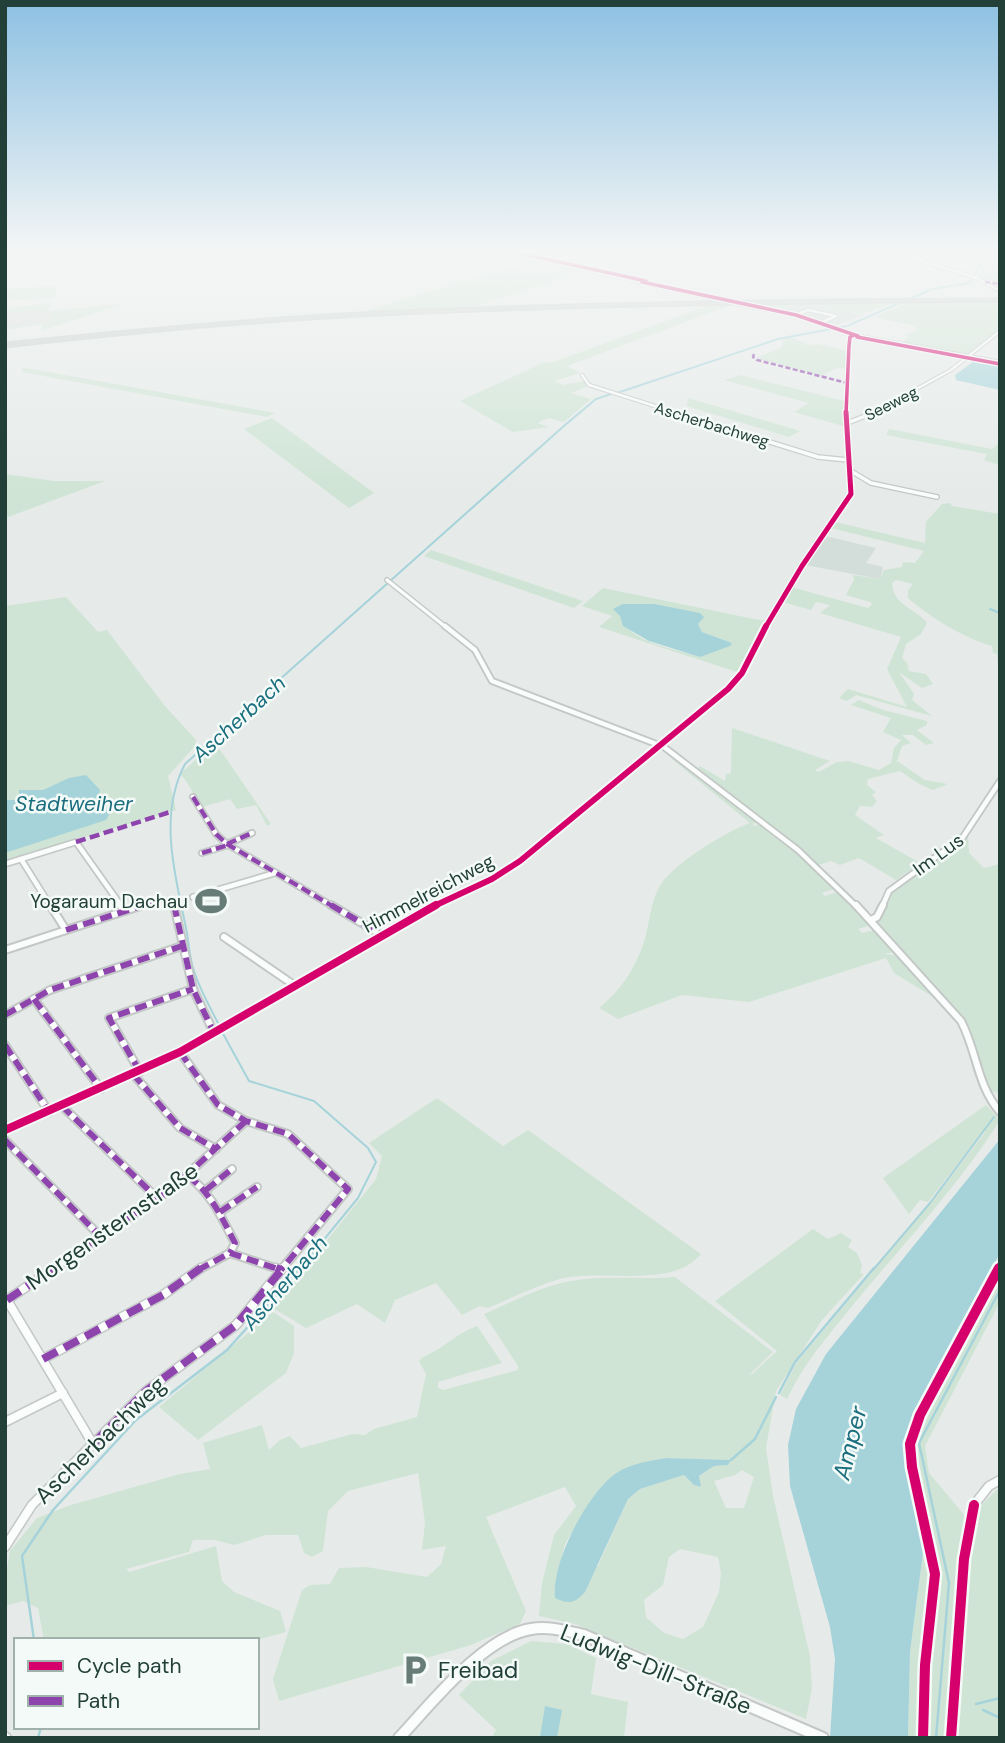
<svg xmlns="http://www.w3.org/2000/svg" width="1005" height="1743" font-family="'DM Sans',sans-serif">
  <style>
    .built { fill: #d3ddd9 }
    .green { fill: #cfe4d5; fill-rule: evenodd }
    .water { fill: #a6d3da }
    .lines { fill: none; stroke-linecap: round; stroke-linejoin: round }
    .stream-far1 { stroke: #a6d3da; stroke-width: 2 }
    .stream { stroke: #a6d3da; stroke-width: 2.5 }
    .runway { fill: #d6dcda; fill-rule: evenodd }
    .minor-far4-casing { stroke: #c3c8c6; stroke-width: 4.5 }
    .minor-far3-casing { stroke: #c3c8c6; stroke-width: 6 }
    .minor-far2-casing { stroke: #c3c8c6; stroke-width: 8 }
    .minor-far1-casing { stroke: #c3c8c6; stroke-width: 10 }
    .minor-casing { stroke: #c3c8c6; stroke-width: 11 }
    .tertiary-casing { stroke: #c3c8c6; stroke-width: 14 }
    .trunk-casing { stroke: #c2cac8; stroke-width: 3 }
    .minor-far4 { stroke: #fbfcfc; stroke-width: 2.5 }
    .minor-far3 { stroke: #fbfcfc; stroke-width: 3.5 }
    .minor-far2 { stroke: #fbfcfc; stroke-width: 4.5 }
    .minor-far1 { stroke: #fbfcfc; stroke-width: 6 }
    .minor { stroke: #fbfcfc; stroke-width: 8 }
    .tertiary { stroke: #fbfcfc; stroke-width: 10 }
    .trunk { fill: #c4ceca; fill-rule: evenodd }
    .minor-bridge-casing { stroke: #c3c8c6; stroke-width: 4.5; stroke-linecap: butt }
    .minor-bridge { stroke: #fbfcfc; stroke-width: 2.5 }
    .quiet-far3 { stroke: #8e44ad; stroke-width: 2.5; stroke-dasharray: 5 2.5; stroke-linecap: butt }
    .quiet-far2 { stroke: #8e44ad; stroke-width: 4.5; stroke-dasharray: 10 4.5; stroke-linecap: butt }
    .quiet-far1 { stroke: #8e44ad; stroke-width: 6; stroke-dasharray: 12 6; stroke-linecap: butt }
    .quiet { stroke: #8e44ad; stroke-width: 8; stroke-dasharray: 16 8; stroke-linecap: butt }
    .cycleway-far4-casing { stroke: #f4faf7; stroke-width: 6 }
    .cycleway-far3-casing { stroke: #f4faf7; stroke-width: 8 }
    .cycleway-far2-casing { stroke: #f4faf7; stroke-width: 10 }
    .cycleway-far1-casing { stroke: #f4faf7; stroke-width: 12 }
    .cycleway-casing { stroke: #f4faf7; stroke-width: 15 }
    .cycleway-far4 { stroke: #d6006c; stroke-width: 3.5 }
    .cycleway-far3 { stroke: #d6006c; stroke-width: 5 }
    .cycleway-far2 { stroke: #d6006c; stroke-width: 6 }
    .cycleway-far1 { stroke: #d6006c; stroke-width: 8 }
    .cycleway { stroke: #d6006c; stroke-width: 10 }
    .labels { text-anchor: middle; stroke-width: 5; stroke-linejoin: round; paint-order: stroke }
    .far-street-label { font-size: 16px; fill: #224038; stroke: #f4faf7 }
    .street-label { font-size: 19px; fill: #224038; stroke: #f4faf7 }
    .poi-label { font-size: 19px; fill: #224038; stroke: #f4faf7; text-anchor: end }
    .water-label { font-size: 21px; font-style: italic; fill: #1a6e7e; stroke: #f4faf7 }
    .near-street-label { font-size: 23px; fill: #224038; stroke: #f4faf7 }
    .near-poi-label { font-size: 23px; fill: #224038; stroke: #f4faf7; text-anchor: start }
    .near-water-label { font-size: 24px; font-style: italic; fill: #1a6e7e; stroke: #f4faf7 }
  </style>
  <rect width="100%" height="100%" fill="#e6ebe9"/>
  <!-- built -->
  <g class="built">
    <polygon points="817,305 865,315 835,326 780,311 792,306"/>
    <polygon points="825,536 876,548 866,563 883,567 880,579 805,565"/>
  </g>
  <!-- green -->
  <g class="green">
    <polygon points="85,249 97,249 127,258 67,276"/>
    <polygon points="860,249 918,260 976,278 991,255 1000,250 1000,284 977,278 966,285 936,289 914,299 906,299 930,289 958,284 971,279"/>
    <polygon points="534,260 585,271 472,307 361,312"/>
    <polygon points="58,286 54,298 5,301 5,289"/>
    <path d="M1000,301C1000,333 997,338 970,355L901,343L908,337L905,334L916,331L915,326L874,317L907,303Z"/>
    <polygon points="51,303 48,311 123,304 41,331 42,324 5,330 5,308"/>
    <polygon points="895,303 862,314 817,305 792,306 779,311 743,304"/>
    <polygon points="709,305 731,305 567,366 580,373 554,381 563,385 583,381 589,386 571,393 591,399 564,422 549,418 537,423 549,427 513,432 460,401 545,362 551,363"/>
    <polygon points="790,337 811,346 818,344 847,351 847,369 837,368 821,376 756,358 782,347 784,338"/>
    <polygon points="22,368 32,369 275,413 267,417 22,372"/>
    <polygon points="740,375 844,401 843,426 794,412 809,403 724,380"/>
    <polygon points="688,398 787,427 800,431 789,437 687,406"/>
    <polygon points="272,418 374,493 349,508 244,429"/>
    <polygon points="889,429 992,449 1000,442 1000,465 984,460 987,454 886,435"/>
    <polygon points="5,474 54,481 105,481 8,517 5,512"/>
    <path d="M950,503L952,506L1000,514V690L997,654L993,653L992,646C963,638 927,615 908,598V590L913,584L896,580L892,583C893,606 916,608 927,623L921,634L906,644L902,658L907,663L909,671L926,674L933,684L922,688L899,672L914,694L912,700L932,716L856,695L847,701L839,698L848,689L907,707L887,669L901,637L820,613L830,605L816,602L811,610L783,602L791,587L868,608L872,604L870,602L846,595L854,580L853,575L880,579L884,570L902,567L903,562L915,563L924,551L831,528L835,522L925,543L926,522L942,504Z"/>
    <polygon points="431,550 583,601 574,608 424,556"/>
    <path d="M603,588L764,621L737,672L599,627L612,616L582,606ZM620,616L698,624L702,632L732,643L700,657C676,649 629,643 620,616Z"/>
    <polygon points="66,597 98,632 107,630 164,705 196,740 195,746 168,776 176,810 5,861 5,606"/>
    <path d="M859,700L883,710L927,721V725L917,730L934,743L926,745L913,735H902L911,743L902,746L897,761L925,780L948,784L933,790C919,785 912,779 900,771L868,779L867,785L876,792L872,795L877,801L872,807L860,806L855,815L884,835L876,838L920,863L896,880L859,858L840,865L831,861L818,865L698,768L700,766L725,781L726,774L731,773L732,728L830,761L815,770L819,772L837,762L848,761L879,770L891,763L894,748L901,740L883,732L891,718L851,705Z"/>
    <path d="M213,744L221,751L271,824L267,826L256,805L237,809L230,799L202,807C196,798 186,779 180,774Z"/>
    <path d="M672,759H677L759,821L753,824L754,826L762,823L837,888L822,893L825,896L840,891L874,924L858,929L862,933L879,929L895,952L883,954L903,956L938,1000L894,973L886,958L749,1002L682,995L618,1019L599,1008C621,990 635,969 644,942C650,923 650,901 661,884C676,862 725,832 750,823Z"/>
    <polygon points="968,836 969,853 984,868 1000,864 1000,1093 990,1091 969,1027 877,924 890,891"/>
    <path d="M437,1098L503,1146L528,1130L701,1254C671,1290 603,1268 560,1279C535,1286 512,1298 488,1308L480,1306L462,1315L436,1283L395,1300L385,1323L357,1304L306,1328L273,1308L376,1179L382,1156L369,1143Z"/>
    <path d="M986,1105L1000,1120C958,1187 902,1245 852,1306C829,1335 803,1364 787,1399L780,1395L797,1362L933,1200L986,1131H983L928,1202L920,1200L909,1214L883,1178Z"/>
    <path d="M813,1229L828,1239L841,1233L852,1240L848,1247L857,1253L862,1265L860,1273L864,1274L822,1320L776,1391L766,1448L773,1496L810,1656L812,1688L806,1719L575,1624L539,1616L542,1583L554,1535L576,1506L565,1487L486,1517L526,1611L520,1624L471,1645L279,1701L273,1679L302,1590L310,1585L330,1584L339,1568L366,1567L427,1577L441,1564L446,1546L422,1550L425,1523L418,1473L348,1491L328,1511L323,1551L312,1557L304,1553L298,1535H266L234,1545L215,1540H193L189,1552L126,1569L129,1572L216,1546L222,1581L234,1592L280,1611L286,1632L257,1640H44L38,1608L23,1601L5,1606V1580L10,1551L37,1518L71,1505L180,1474L210,1469L203,1443L262,1425L269,1450L280,1440L290,1436L301,1448L353,1434L365,1435L374,1429L417,1417L426,1374L419,1361C424,1355 427,1356 433,1352C450,1343 456,1334 477,1326L502,1363L438,1382V1388L443,1390L518,1370V1366L484,1314C512,1302 541,1286 571,1281C606,1275 641,1280 675,1277L773,1352L749,1375L752,1374L777,1351L715,1301ZM667,1458L730,1460L728,1465L714,1466L698,1477L701,1487L694,1485L684,1475L640,1489L628,1499L598,1566L554,1593C560,1577 560,1560 565,1545C568,1536 575,1530 579,1521C600,1479 621,1466 667,1458ZM742,1470L754,1477L744,1508H726L714,1481L735,1475ZM680,1549L718,1557L721,1573L719,1592L703,1627L683,1639L664,1633L646,1617L644,1600L663,1585L669,1557Z"/>
    <polygon points="1000,1273 1000,1302 925,1446 929,1473 965,1516 948,1705 957,1708 969,1561 979,1507 1000,1487 1000,1738 908,1738 910,1652 924,1545 932,1541 913,1446 932,1401"/>
    <polygon points="273,1312 294,1326 294,1353 286,1373 198,1440 159,1407"/>
    <polygon points="531,1641 567,1644 596,1658 591,1694 628,1702 624,1738 492,1738 496,1730 459,1695 491,1661"/>
  </g>
  <!-- water -->
  <g class="water">
    <polygon points="973,362 1000,367 1000,390 956,380 955,375"/>
    <polygon points="623,604 654,604 700,613 704,617 698,624 702,632 732,643 730,646 700,657 649,641 623,626 620,616 613,609"/>
    <polygon points="86,775 100,790 99,795 109,815 106,820 5,853 5,800 16,800 19,797 19,790 43,790 69,778"/>
    <polygon points="1000,1139 1000,1253 906,1435 905,1448 924,1545 910,1652 908,1738 830,1738 835,1659 830,1627 790,1486 788,1445 796,1409 826,1354"/>
    <path d="M667,1458L731,1460L728,1465L714,1466L699,1476L701,1487L694,1485L684,1475L640,1489L628,1499L585,1592C575,1603 569,1605 555,1598C551,1563 587,1494 615,1474C631,1463 649,1461 667,1458Z"/>
    <polygon points="545,1706 562,1710 557,1738 540,1737"/>
  </g>
  <g class="lines">
    <!-- stream-far1 -->
    <g class="stream-far1">
      <polyline points="862,249 916,262"/>
      <polyline points="918,262 961,274"/>
      <polyline points="910,299 932,289 969,283 987,255 999,249"/>
      <polyline points="617,393 778,339 847,326 902,302"/>
      <polyline points="990,609 1000,613"/>
      <path d="M219,1025C210,1007 200,990 194,971C189,957 189,942 186,928C175,875 158,815 185,764L565,425L596,399L611,394"/>
      <polyline points="221,1030 249,1081 314,1101 368,1148 376,1162 358,1198 299,1270"/>
      <polyline points="873,1270 930,1203 994,1117"/>
    </g>
    <!-- stream -->
    <g class="stream">
      <polyline points="779,1393 795,1362 874,1268"/>
      <polyline points="731,1460 755,1439 776,1397"/>
      <polyline points="34,1640 22,1556 53,1510 136,1420 227,1350 301,1268"/>
      <polyline points="976,1704 1000,1698"/>
      <polyline points="983,1710 1000,1718"/>
      <polyline points="38,1738 41,1727"/>
      <polyline points="936,1738 949,1583 919,1443 1000,1290"/>
    </g>
    <!-- runway -->
    <polygon class="runway" points="40,310 48,312 51,317 48,322 5,327 5,313"/>
    <defs>
      <g id="minor-far4">
        <polyline points="490,249 720,300"/>
        <polyline points="948,249 919,260 977,278 1000,291"/>
        <polyline points="747,306 795,315 858,336 1000,362"/>
        <polyline points="795,315 808,310 836,316 820,323"/>
        <polyline points="582,375 589,385 680,414"/>
        <polyline points="846,414 849,346 850,337 854,335"/>
        <polyline points="871,414 951,370 1000,331"/>
      </g>
      <g id="minor-far3">
        <polyline points="674,412 818,457 848,460"/>
        <polyline points="845,424 875,412"/>
        <polyline points="851,471 871,483 937,497"/>
        <polyline points="387,580 447,628"/>
        <polyline points="765,628 802,566 851,494 846,412"/>
      </g>
      <g id="minor-far2">
        <polyline points="445,626 475,650 492,681 664,747 798,850 857,907"/>
        <polyline points="193,797 216,834 227,844 334,907"/>
        <polyline points="227,844 252,833"/>
        <polyline points="202,853 228,845"/>
        <polyline points="21,859 51,907"/>
        <polyline points="5,864 76,842 122,907"/>
        <polyline points="193,897 275,873"/>
        <polyline points="136,907 158,901 173,902 174,907"/>
        <polyline points="432,907 492,879 520,861 728,689 742,673 766,626"/>
        <polyline points="882,907 889,891 963,837 1000,781"/>
      </g>
      <g id="minor-far1">
        <polyline points="50,905 66,930"/>
        <polyline points="120,905 124,910"/>
        <polyline points="174,905 193,989 214,1033"/>
        <polyline points="331,905 382,935"/>
        <path d="M856,905L961,1021C977,1051 977,1086 1000,1112"/>
        <polyline points="871,920 877,917 883,905"/>
        <polyline points="224,937 294,985"/>
        <polyline points="5,950 143,905"/>
        <polyline points="34,999 101,1089"/>
        <polyline points="5,1015 50,990 182,946"/>
        <polyline points="5,1045 49,1112"/>
        <polyline points="180,1052 218,1105 246,1121 288,1134 348,1189 281,1270"/>
        <polyline points="140,1072 109,1018 193,989"/>
        <polyline points="133,1074 180,1128 216,1149"/>
        <polyline points="62,1106 158,1199"/>
        <polyline points="5,1130 180,1052 436,905"/>
        <polyline points="5,1140 101,1237"/>
        <path d="M188,1176C211,1193 222,1218 235,1243L230,1253"/>
        <polyline points="206,1190 232,1169"/>
        <polyline points="220,1212 257,1187"/>
        <polyline points="51,1270 170,1190 246,1121"/>
        <polyline points="198,1270 230,1253 281,1270"/>
      </g>
      <g id="minor">
        <polyline points="276,1268 281,1270"/>
        <polyline points="7,1300 54,1268"/>
        <polyline points="7,1300 93,1444"/>
        <polyline points="43,1359 163,1295 201,1268"/>
        <polyline points="5,1422 63,1393"/>
        <polyline points="974,1505 989,1486 1000,1480"/>
        <polyline points="5,1547 32,1505 146,1391 236,1325 283,1268"/>
        <polyline points="5,1736 7,1738"/>
      </g>
      <path id="tertiary" d="M399,1738C431,1704 483,1637 531,1629C549,1626 566,1631 584,1635L823,1738"/>
      <path id="trunk" d="M1000,299V301C793,303 586,305 380,315C255,321 130,333 5,347V343C130,330 255,318 380,312C587,302 793,300 1000,299Z"/>
    </defs>
    <!-- minor-far4 casing -->
    <use href="#minor-far4" class="minor-far4-casing"/>
    <!-- minor-far3 casing -->
    <use href="#minor-far3" class="minor-far3-casing"/>
    <!-- minor-far2 casing -->
    <use href="#minor-far2" class="minor-far2-casing"/>
    <!-- minor-far1 casing -->
    <use href="#minor-far1" class="minor-far1-casing"/>
    <!-- minor casing -->
    <use href="#minor" class="minor-casing"/>
    <!-- tertiary casing -->
    <use href="#tertiary" class="tertiary-casing"/>
    <!-- trunk casing -->
    <use href="#trunk" class="trunk-casing"/>
    <!-- minor-far4 -->
    <use href="#minor-far4" class="minor-far4"/>
    <!-- minor-far3 -->
    <use href="#minor-far3" class="minor-far3"/>
    <!-- minor-far2 -->
    <use href="#minor-far2" class="minor-far2"/>
    <!-- minor-far1 -->
    <use href="#minor-far1" class="minor-far1"/>
    <!-- minor -->
    <use href="#minor" class="minor"/>
    <!-- tertiary -->
    <use href="#tertiary" class="tertiary"/>
    <!-- trunk -->
    <use href="#trunk" class="trunk"/>
    <defs>
      <polyline id="minor-bridge" points="720,300 747,306"/>
    </defs>
    <!-- minor-bridge casing -->
    <use href="#minor-bridge" class="minor-bridge-casing"/>
    <!-- minor-bridge -->
    <use href="#minor-bridge" class="minor-bridge"/>
    <!-- quiet-far3 -->
    <g class="quiet-far3">
      <polyline points="985,282 1000,284"/>
      <polyline points="754,354 753,357 757,360 847,383"/>
    </g>
    <!-- quiet-far2 -->
    <g class="quiet-far2">
      <polyline points="193,797 216,834 227,844 334,907"/>
      <polyline points="76,842 170,812"/>
      <polyline points="227,844 252,833"/>
      <polyline points="202,853 228,845"/>
      <polyline points="136,907 173,902 174,907"/>
    </g>
    <!-- quiet-far1 -->
    <g class="quiet-far1">
      <polyline points="174,905 193,989 214,1033"/>
      <polyline points="331,905 382,935"/>
      <polyline points="66,930 144,905"/>
      <polyline points="34,999 101,1089"/>
      <polyline points="5,1015 50,990 182,946"/>
      <polyline points="5,1045 49,1112"/>
      <polyline points="180,1052 218,1105 246,1121 288,1134 348,1189 281,1270"/>
      <polyline points="140,1072 109,1018 193,989"/>
      <polyline points="133,1074 180,1128 216,1149"/>
      <polyline points="62,1106 158,1199"/>
      <polyline points="5,1140 101,1237"/>
      <path d="M188,1176C211,1193 222,1218 235,1243L230,1253"/>
      <polyline points="206,1190 232,1169"/>
      <polyline points="220,1212 257,1187"/>
      <polyline points="51,1270 170,1190 246,1121"/>
      <polyline points="198,1270 230,1253 281,1270"/>
    </g>
    <!-- quiet -->
    <g class="quiet">
      <polyline points="276,1268 281,1270"/>
      <polyline points="7,1300 54,1268"/>
      <polyline points="43,1359 163,1295 201,1268"/>
      <polyline points="93,1444 146,1391 236,1325 283,1268"/>
    </g>
    <defs>
      <g id="cycleway-far4">
        <polyline points="500,249 646,281"/>
        <polyline points="642,282 796,315 858,336"/>
        <polyline points="857,337 1000,364"/>
        <polyline points="846,414 849,346 850,337 854,335"/>
      </g>
      <polyline id="cycleway-far3" points="765,628 802,566 851,494 846,412"/>
      <polyline id="cycleway-far2" points="432,907 492,879 520,861 728,689 742,673 766,626"/>
      <g id="cycleway-far1">
        <polyline points="5,1130 180,1052 436,905"/>
        <polyline points="998,1270 1000,1267"/>
      </g>
      <g id="cycleway">
        <polyline points="923,1738 925,1665 935,1574 912,1467 910,1444 920,1415 999,1268"/>
        <polyline points="951,1738 964,1559 974,1505"/>
      </g>
    </defs>
    <!-- cycleway-far4 casing -->
    <use href="#cycleway-far4" class="cycleway-far4-casing"/>
    <!-- cycleway-far3 casing -->
    <use href="#cycleway-far3" class="cycleway-far3-casing"/>
    <!-- cycleway-far2 casing -->
    <use href="#cycleway-far2" class="cycleway-far2-casing"/>
    <!-- cycleway-far1 casing -->
    <use href="#cycleway-far1" class="cycleway-far1-casing"/>
    <!-- cycleway casing -->
    <use href="#cycleway" class="cycleway-casing"/>
    <!-- cycleway-far4 -->
    <use href="#cycleway-far4" class="cycleway-far4"/>
    <!-- cycleway-far3 -->
    <use href="#cycleway-far3" class="cycleway-far3"/>
    <!-- cycleway-far2 -->
    <use href="#cycleway-far2" class="cycleway-far2"/>
    <!-- cycleway-far1 -->
    <use href="#cycleway-far1" class="cycleway-far1"/>
    <!-- cycleway -->
    <use href="#cycleway" class="cycleway"/>
  </g>
  <!-- sky -->
  <linearGradient id="sky" x2="0" y2="1"><stop stop-color="#8dc0e2"/><stop offset="0.51" stop-color="#f4f6f5"/><stop offset="1" stop-color="#f4f6f5" stop-opacity="0"/></linearGradient>
  <rect width="1005" height="493" fill="url(#sky)"/>
  <!-- icons -->
  <defs>
    <symbol id="stadium-bare" viewBox="-9 -9 18 18"><path d="M0-5a6.5 5 0 1 0 0 10a6.5 5 0 1 0 0-10ZM-3.5-1.8h7v3.6h-7Z" fill="#677c76" stroke="#f4faf7" stroke-width="2.5" paint-order="stroke"/></symbol>
    <symbol id="parking-bare" viewBox="-9 -9 18 18"><path d="M-3.5-5.5H1a3.5 3.5 0 0 1 0 7H-1V5.5H-3.5ZM-1-3.4V-.6H.8a1.4 1.4 0 0 0 0-2.8Z" fill="#677c76" stroke="#f4faf7" stroke-width="2.5" paint-order="stroke"/></symbol>
  </defs>
  <g fill-rule="evenodd">
    <use href="#stadium-bare" x="189" y="879" width="44" height="44"/>
    <use href="#parking-bare" x="393" y="1648" width="44" height="44"/>
  </g>
  <g class="labels">
    <!-- far-street labels -->
    <g class="far-street-label">
      <text transform="translate(891 403) rotate(-27)" y="6">Seeweg</text>
      <text transform="translate(712 424) rotate(17)" y="6">Ascherbachweg</text>
    </g>
    <!-- street labels -->
    <g class="street-label">
      <text transform="translate(938 854) rotate(-36)" y="7">Im Lus</text>
      <text transform="translate(428 893) rotate(-28)" y="7">Himmelreichweg</text>
    </g>
    <!-- poi labels -->
    <g class="poi-label">
      <text x="188" y="908">Yogaraum Dachau</text>
    </g>
    <!-- water labels -->
    <g class="water-label">
      <text transform="translate(239 719) rotate(-42)" y="7">Ascherbach</text>
      <text x="74" y="811">Stadtweiher</text>
      <text transform="translate(285 1283) rotate(-49)" y="7">Ascherbach</text>
    </g>
    <!-- near-street labels -->
    <g class="near-street-label">
      <text transform="translate(112 1226) rotate(-35)" y="8">Morgensternstraße</text>
      <text transform="translate(100 1440) rotate(-44)" y="8">Ascherbachweg</text>
      <text transform="translate(656 1669) rotate(22)" y="8">Ludwig-Dill-Straße</text>
    </g>
    <!-- near-poi labels -->
    <g class="near-poi-label">
      <text x="438" y="1678">Freibad</text>
    </g>
    <!-- near-water labels -->
    <g class="near-water-label">
      <text transform="translate(850 1443) rotate(-76)" y="8">Amper</text>
    </g>
  </g>
  <!-- border -->
  <rect width="1005" height="1743" fill="none" stroke="#224038" stroke-width="14"/>
  <!-- legend -->
  <rect x="14" y="1638" width="245" height="91" fill="#f4faf7" stroke="#a0b0ab" stroke-width="2"/>
  <rect x="28" y="1661" width="35" height="10" fill="#d6006c" stroke="#a0b0ab" stroke-width="2"/>
  <text x="77" y="1673" font-size="21" fill="#224038">Cycle path</text>
  <rect x="28" y="1696" width="35" height="10" fill="#8e44ad" stroke="#a0b0ab" stroke-width="2"/>
  <text x="77" y="1708" font-size="21" fill="#224038">Path</text>
</svg>
